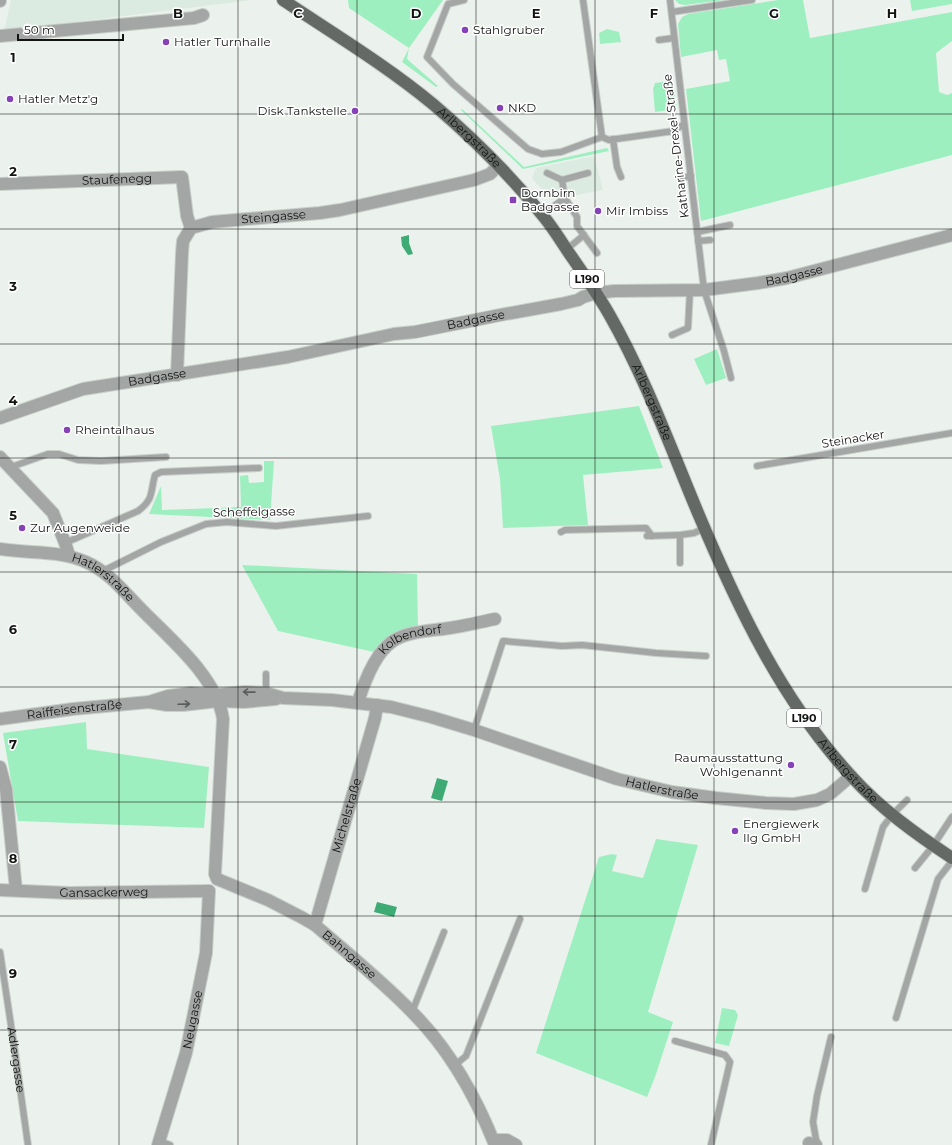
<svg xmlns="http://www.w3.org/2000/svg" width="952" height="1145" font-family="Montserrat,sans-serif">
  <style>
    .built { fill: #dcebe1 }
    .green { fill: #9eefbf }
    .water { fill: #3eab74 }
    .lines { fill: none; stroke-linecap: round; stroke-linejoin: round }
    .service-casing { stroke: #c8ceca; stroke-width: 8 }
    .minor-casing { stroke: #c8ceca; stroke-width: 14 }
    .tertiary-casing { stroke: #c8ceca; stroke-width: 14 }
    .primary-casing { stroke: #c8ceca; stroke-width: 14 }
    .service { stroke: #a3a6a4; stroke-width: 6 }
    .minor { stroke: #a3a6a4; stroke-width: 12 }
    .tertiary { stroke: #a3a6a4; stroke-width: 12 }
    .primary { stroke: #646966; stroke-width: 12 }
    .oneway { stroke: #5a5d5b }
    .grid { fill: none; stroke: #121412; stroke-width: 1; stroke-opacity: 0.55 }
    .poi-dot { fill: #8542b6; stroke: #fff; stroke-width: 1.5 }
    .labels { text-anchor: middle; stroke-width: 3; stroke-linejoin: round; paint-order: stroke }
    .shield { fill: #fff; stroke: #595a59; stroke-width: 1 }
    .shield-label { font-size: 11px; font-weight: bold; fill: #121412 }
    .poi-label { font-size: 12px; fill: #121412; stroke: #fff; text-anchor: start }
    .street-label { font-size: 12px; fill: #121412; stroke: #fff }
    .grid-label { font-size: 13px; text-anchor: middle; font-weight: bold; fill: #121412; stroke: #fff; stroke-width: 3; stroke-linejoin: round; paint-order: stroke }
  </style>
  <rect width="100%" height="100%" fill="#ebf2ed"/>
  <!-- built -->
  <g class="built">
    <polygon points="11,0 252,0 4,31"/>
    <polygon points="594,156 603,190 551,200 532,178 536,168"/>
  </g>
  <!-- green -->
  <g class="green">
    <polygon points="348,0 443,0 409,48 407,59 438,86 436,87 402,62 409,48 349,8"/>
    <polygon points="675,0 724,0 685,5 679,4"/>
    <polygon points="778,0 803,0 810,38 952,12 952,41 936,53 939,92 947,95 952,93 952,155 701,221 686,89 730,81 726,59 719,60 717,50 681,57 678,24 682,17 688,14"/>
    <polygon points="910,0 952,0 952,4 912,11"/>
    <polygon points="607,29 619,32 621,42 600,44 599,33"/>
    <polygon points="671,81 672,87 674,87 677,109 655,112 653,89 655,83"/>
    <polygon points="462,109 524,167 607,148 609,151 523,169 461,110"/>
    <polygon points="717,349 726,378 706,385 694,359"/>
    <polygon points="639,406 663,468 583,475 588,525 503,528 500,479 491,426"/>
    <polygon points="264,461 274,461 270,520 149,514 161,486 162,510 241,507 240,476 248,475 249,483 264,482"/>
    <polygon points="242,565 417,574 418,628 374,652 278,631"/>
    <polygon points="86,722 87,749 209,767 204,828 18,821 3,733"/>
    <polygon points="656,839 698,845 648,1012 673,1022 655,1077 647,1097 536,1053 599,857 612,854 617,855 612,871 643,878"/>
    <polygon points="722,1008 735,1010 738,1015 729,1046 715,1043"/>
  </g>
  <!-- water -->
  <g class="water">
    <polygon points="409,235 409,243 413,254 408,255 402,246 401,237"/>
    <polygon points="437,778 448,781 442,801 431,798"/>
    <polygon points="377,902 397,907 394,917 374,912"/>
  </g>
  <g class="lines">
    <defs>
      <g id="service">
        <polyline points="464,0 448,4 427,57 453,84 528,149 542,154 561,152 602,137"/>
        <polyline points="583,0 602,137 609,140 674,131 684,124"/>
        <polyline points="670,0 704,290 724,351 731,378"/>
        <polyline points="672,12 752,0"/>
        <polyline points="659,40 674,38"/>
        <polyline points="613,139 617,167 621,177"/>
        <polyline points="547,173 562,180"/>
        <polyline points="681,178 691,176"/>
        <polyline points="565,198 577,217 577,226 597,253"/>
        <polyline points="542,215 565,198 562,180 588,173"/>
        <polyline points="697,232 730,225"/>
        <polyline points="698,241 710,240"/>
        <polyline points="567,249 584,235"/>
        <polyline points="672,335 688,328 690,290"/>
        <polyline points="757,466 952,433"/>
        <polyline points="11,467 48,454 59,454 78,460 101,461 166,457"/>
        <polyline points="561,532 565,530 646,528 652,536"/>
        <polyline points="647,536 680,535"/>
        <path d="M65,543L138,511C154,499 150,493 155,475L161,472L259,468"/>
        <polyline points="680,563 680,535 694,533 705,528"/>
        <polyline points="103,571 161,542 206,524 227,522 276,526 368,516"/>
        <polyline points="266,693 266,674"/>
        <polyline points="474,730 503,641 562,646 582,645 656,653 706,656"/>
        <polyline points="915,868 933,846 952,817"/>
        <polyline points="865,889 883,827 892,815 907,800"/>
        <path id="s1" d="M0,952L15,1052L28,1145"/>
        <polyline points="412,1012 444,932"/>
        <polyline points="896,1018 938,879 952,861"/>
        <polyline points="675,1041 725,1055 730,1062 711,1145"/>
        <polyline points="455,1065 466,1056 520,919"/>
        <polyline points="160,1141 170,1145"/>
        <polyline points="817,1145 813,1122 817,1096 831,1037"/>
      </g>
      <g id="minor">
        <polyline points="0,1 0,0"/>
        <polyline points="0,36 194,18 203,15"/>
        <path id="s2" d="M0,184L182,177L187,216L191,228"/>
        <path id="s3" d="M177,375L182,253L183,241L191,228L212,222L320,213L340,210L474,180L490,174L498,166"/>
        <path id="s4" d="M0,418L83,389L288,357L394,334L415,332L500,315L561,304L578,300L583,297L596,293L614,291L704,290L758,283L787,278L952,235"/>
        <polyline points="0,457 53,513 65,543 69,555"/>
        <path id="s5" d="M0,549C28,554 60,550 86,562C109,572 124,592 141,609C169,638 217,677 223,719L215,874L217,879L268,900L301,917L315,925C347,953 382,981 412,1012C449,1049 476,1097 495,1145"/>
        <path id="s6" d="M358,702C363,685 374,657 388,645C402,631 431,631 450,628C465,626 480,622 495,619"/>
        <polyline points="0,767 6,789 16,890"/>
        <path id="s7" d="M0,890L69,893L209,891"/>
        <path id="s8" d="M315,925L375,718L377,705"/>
        <polyline points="494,1140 507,1140 516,1145"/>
        <polyline points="809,1143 816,1145"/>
        <path id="s9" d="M158,1145L186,1053L206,953L209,891"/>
      </g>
      <g id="tertiary">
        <path id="s10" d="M149,702L168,696L191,693L215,695L245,692L266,693L283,698L332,700L391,707L431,717L474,730L617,779L672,792L716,798L766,803L794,804L817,800L830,794L851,776"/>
        <path id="s11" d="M0,719L73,709L149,702L167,705H183L218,701L244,702L276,699"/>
      </g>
      <g id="primary">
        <path id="s12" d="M283,0C334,34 387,66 434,105C474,139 511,176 544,217C553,228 561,241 569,253C583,273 597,293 609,314C645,377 670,446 698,513C738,608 782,701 852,777C881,809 916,834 952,858"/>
      </g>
    </defs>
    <!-- service casing -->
    <use href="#service" class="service-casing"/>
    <!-- minor casing -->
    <use href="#minor" class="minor-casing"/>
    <!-- tertiary casing -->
    <use href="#tertiary" class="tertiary-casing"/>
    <!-- primary casing -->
    <use href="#primary" class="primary-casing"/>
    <!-- service -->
    <use href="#service" class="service"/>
    <!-- minor -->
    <use href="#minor" class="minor"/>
    <!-- tertiary -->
    <use href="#tertiary" class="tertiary"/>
    <!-- primary -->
    <use href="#primary" class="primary"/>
  </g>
  <!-- one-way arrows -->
  <defs><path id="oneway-shaft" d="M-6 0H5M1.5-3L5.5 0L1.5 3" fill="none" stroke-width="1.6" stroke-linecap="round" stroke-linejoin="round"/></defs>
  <g class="oneway">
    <use href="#oneway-shaft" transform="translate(249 692) rotate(-179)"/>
    <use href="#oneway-shaft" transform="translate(184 704) rotate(-2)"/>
  </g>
  <!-- grid -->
  <path class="grid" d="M119,0V1145M238,0V1145M357,0V1145M476,0V1145M595,0V1145M714,0V1145M833,0V1145M0,114H952M0,229H952M0,344H952M0,458H952M0,572H952M0,687H952M0,802H952M0,916H952M0,1030H952"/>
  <!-- markers -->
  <g class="poi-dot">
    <circle cx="465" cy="30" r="4"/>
    <circle cx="166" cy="42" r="4"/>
    <circle cx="10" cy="99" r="4"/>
    <circle cx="500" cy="108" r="4"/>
    <circle cx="355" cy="111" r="4"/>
    <rect x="509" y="196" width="8" height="8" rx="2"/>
    <circle cx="598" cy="211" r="4"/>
    <circle cx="67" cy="430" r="4"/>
    <circle cx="22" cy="528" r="4"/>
    <circle cx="791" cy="765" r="4"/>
    <circle cx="735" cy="831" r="4"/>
  </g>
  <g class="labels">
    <!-- shield labels -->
    <g class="shield">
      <rect x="570" y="270" width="34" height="18" rx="3"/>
      <rect x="787" y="709" width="34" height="18" rx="3"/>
    </g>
    <g class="shield-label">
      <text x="587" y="283">L190</text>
      <text x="804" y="722">L190</text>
    </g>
    <!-- poi labels -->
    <g class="poi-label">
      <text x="473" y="34">Stahlgruber</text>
      <text x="174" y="46">Hatler Turnhalle</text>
      <text x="18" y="103">Hatler Metz'g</text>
      <text x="508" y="112">NKD</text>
      <text x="347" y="115" text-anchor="end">Disk Tankstelle</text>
      <text x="521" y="197">Dornbirn<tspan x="521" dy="14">Badgasse</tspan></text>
      <text x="606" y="215">Mir Imbiss</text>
      <text x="75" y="434">Rheintalhaus</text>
      <text x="30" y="532">Zur Augenweide</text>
      <text x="783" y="762" text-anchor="end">Raumausstattung<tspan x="783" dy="14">Wohlgenannt</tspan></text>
      <text x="743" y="828">Energiewerk<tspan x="743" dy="14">Ilg GmbH</tspan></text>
    </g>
    <!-- street labels -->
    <g class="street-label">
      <text dy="4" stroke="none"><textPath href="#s12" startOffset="232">Arlbergstraße</textPath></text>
      <text transform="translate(676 146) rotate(-97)" y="4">Katharine-Drexel-Straße</text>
      <text dy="4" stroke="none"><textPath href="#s2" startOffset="117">Staufenegg</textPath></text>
      <text dy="4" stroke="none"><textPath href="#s3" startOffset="233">Steingasse</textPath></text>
      <text dy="4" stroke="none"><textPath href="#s4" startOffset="810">Badgasse</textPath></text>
      <text dy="4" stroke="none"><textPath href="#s4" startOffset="487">Badgasse</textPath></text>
      <text dy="4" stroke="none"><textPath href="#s4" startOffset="163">Badgasse</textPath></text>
      <text dy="4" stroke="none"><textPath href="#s12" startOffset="556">Arlbergstraße</textPath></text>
      <text transform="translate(853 439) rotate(-9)" y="4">Steinacker</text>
      <text transform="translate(254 512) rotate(-1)" y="4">Scheffelgasse</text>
      <text dy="4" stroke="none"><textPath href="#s5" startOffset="110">Hatlerstraße</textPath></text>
      <text dy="4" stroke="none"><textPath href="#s6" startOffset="88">Kolbendorf</textPath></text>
      <text dy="4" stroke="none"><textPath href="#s11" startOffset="75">Raiffeisenstraße</textPath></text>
      <text dy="4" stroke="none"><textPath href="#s12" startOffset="976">Arlbergstraße</textPath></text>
      <text dy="4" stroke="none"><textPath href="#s10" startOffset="528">Hatlerstraße</textPath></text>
      <text dy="4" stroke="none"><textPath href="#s8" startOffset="114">Michelstraße</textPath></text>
      <text dy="4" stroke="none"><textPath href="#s7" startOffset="104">Gansackerweg</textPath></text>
      <text dy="4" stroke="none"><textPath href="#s5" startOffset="614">Bahngasse</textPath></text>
      <text dy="4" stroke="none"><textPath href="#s9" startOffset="130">Neugasse</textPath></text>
      <text dy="4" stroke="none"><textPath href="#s1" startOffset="109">Adlergasse</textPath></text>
    </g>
  </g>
  <g class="grid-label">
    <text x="178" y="18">B</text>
    <text x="298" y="18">C</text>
    <text x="416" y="18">D</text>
    <text x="536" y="18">E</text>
    <text x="654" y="18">F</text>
    <text x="774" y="18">G</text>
    <text x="892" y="18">H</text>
    <text x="13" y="62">1</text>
    <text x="13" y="176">2</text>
    <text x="13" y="291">3</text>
    <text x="13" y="405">4</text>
    <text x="13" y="520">5</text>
    <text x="13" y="634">6</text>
    <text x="13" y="749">7</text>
    <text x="13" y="863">8</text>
    <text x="13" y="978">9</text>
  </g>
  <!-- scale -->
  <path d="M18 34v6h105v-6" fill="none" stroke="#121412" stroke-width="2"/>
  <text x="24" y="34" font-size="12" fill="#121412" stroke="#ffffff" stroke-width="3" paint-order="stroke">50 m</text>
</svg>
